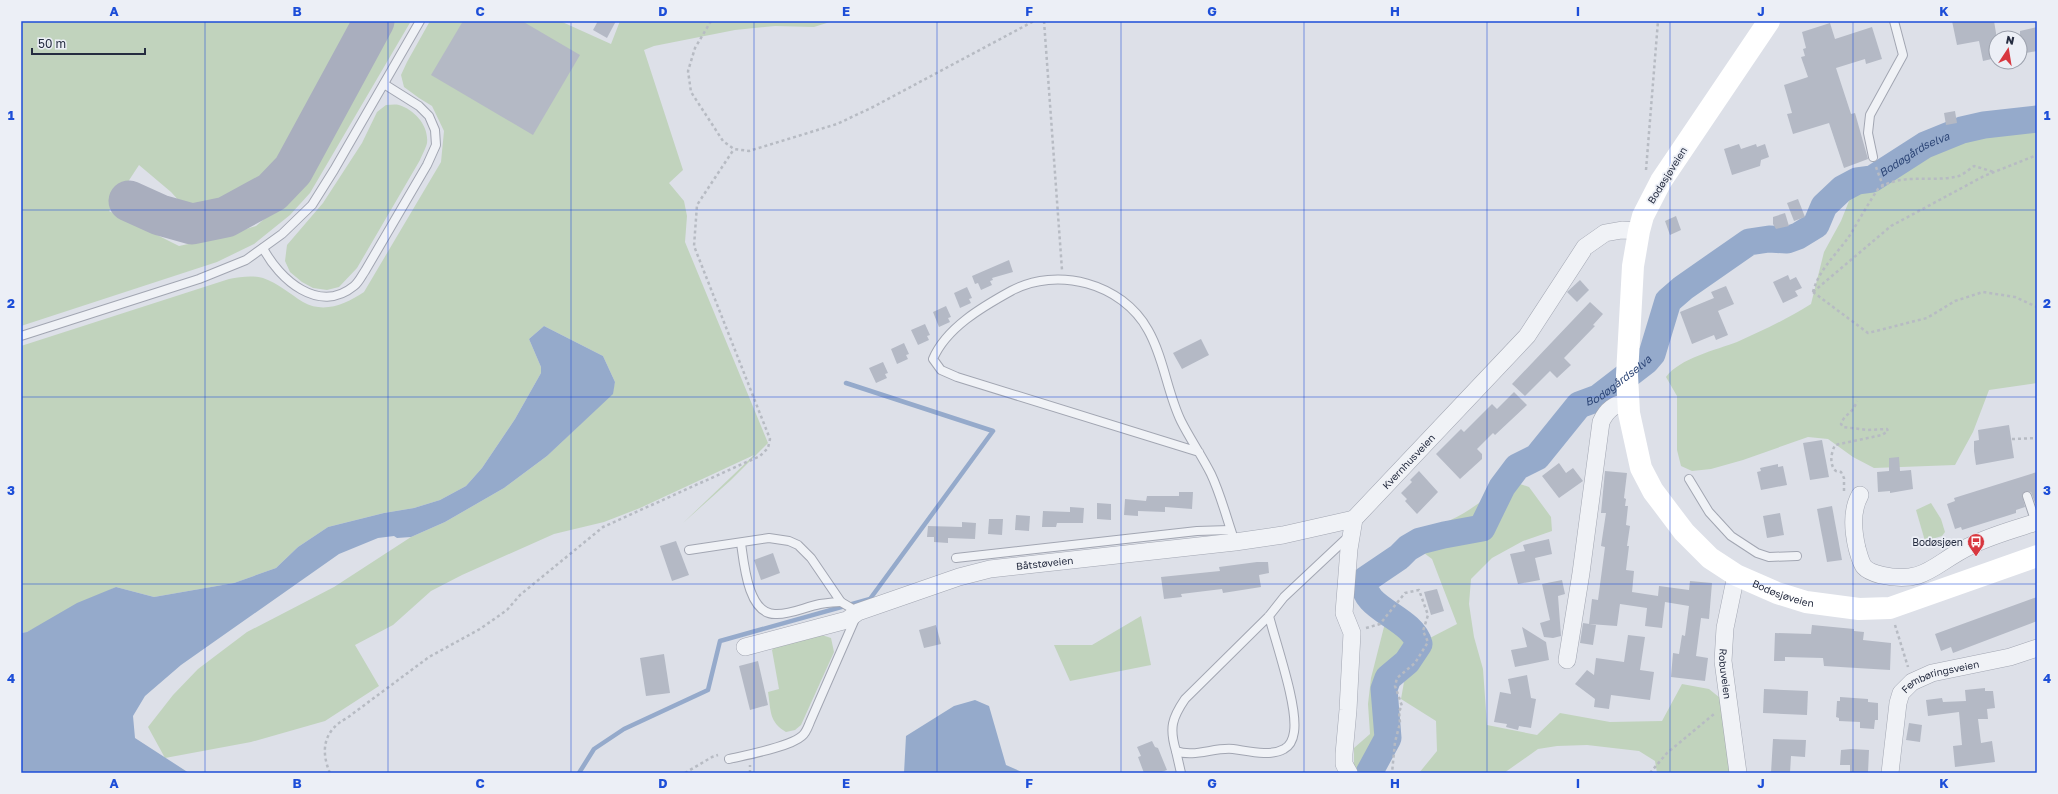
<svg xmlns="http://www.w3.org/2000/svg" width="2058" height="794" font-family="'Golos Text',sans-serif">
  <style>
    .green { fill: #c1d3bd }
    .water { fill: #95aacb }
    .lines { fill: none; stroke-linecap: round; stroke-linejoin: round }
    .stream { stroke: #95aacb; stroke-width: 4.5 }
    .river { stroke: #95aacb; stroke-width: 27 }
    .taxiway { stroke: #a9aebe; stroke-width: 41 }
    .building { fill: #b4b9c5 }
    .lane-casing { stroke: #a2a6b2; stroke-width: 10 }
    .street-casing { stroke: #a2a6b2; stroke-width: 18 }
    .path { stroke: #b7bbc3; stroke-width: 2.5; stroke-dasharray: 3 3; stroke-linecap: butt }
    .lane { stroke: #f0f2f6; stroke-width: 8 }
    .street { stroke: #f0f2f6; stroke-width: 17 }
    .secondary { stroke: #fff; stroke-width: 22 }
    .grid { fill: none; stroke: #1d4ed8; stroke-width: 1; stroke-opacity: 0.55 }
    .labels { text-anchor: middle; stroke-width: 3.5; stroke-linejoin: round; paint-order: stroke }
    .street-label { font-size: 10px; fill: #252c40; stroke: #eceff6 }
    .poi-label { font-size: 10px; fill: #252c40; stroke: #eceff6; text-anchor: end }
    .water-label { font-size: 11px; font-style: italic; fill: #2d4677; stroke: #eceff6 }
    .neatline { fill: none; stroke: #1d4ed8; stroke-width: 1.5 }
    .grid-label { font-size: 13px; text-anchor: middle; font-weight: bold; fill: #1d4ed8 }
  </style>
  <rect width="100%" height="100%" fill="#dde0e8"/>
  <!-- green -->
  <g class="green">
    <path d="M21,21H355C342,48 328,75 314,103C289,151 266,196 206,204C198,205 189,204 181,203L171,192L139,165L109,211L179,246L216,238L256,226L281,205L309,173L390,21H411L310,193L290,215L254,244L217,262L21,326Z"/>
    <path d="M430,21H560L611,44L620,21H833L814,27L775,26L735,30L654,46L644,50L683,170L669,183L684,201L687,216L685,242L768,443L731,480L683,523L754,455L640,508L604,522L554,534L462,575L431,591L393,625L355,645L379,686L325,721L251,742L165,758L148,727L173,695L198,669L247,632L334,587L411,537L445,522L504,488L547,456L612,394L615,382L603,356L544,326L529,339L541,367V373L515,419L482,468L466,486L440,500L414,508L384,513L328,527L298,547L276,568L234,583L154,597L116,587L27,632L21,633V346L229,279C240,277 252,275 263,278C278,283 290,294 303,302C324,314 346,304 364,292L441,162L444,131L432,106L419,98L404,87L401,75L407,62Z"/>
    <path d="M386,105C390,105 395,104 399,105C415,110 429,126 427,143C426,148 422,155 420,160L357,268L339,287L327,290L313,288L302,282L290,272L285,261L287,245L323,203L362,143L377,112Z"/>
    <path d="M2037,112V383L1989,390L1973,432L1955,465L1874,468L1853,457L1828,439L1808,437L1743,460L1711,469L1692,471L1681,466L1677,450V396L1666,377C1680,358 1716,350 1737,342C1762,331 1787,319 1811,304L1824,252L1841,221L1857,181L1872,179L1967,131L2032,115Z"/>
    <path d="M1514,482L1529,487L1551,517L1552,531L1523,541L1492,558L1471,579L1469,604L1474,637L1483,669L1487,725L1537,735L1560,713L1610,722L1662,721L1682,684L1709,689L1725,702L1736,773H1657L1655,761L1639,751L1587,745L1557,746L1538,749L1504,773H1419L1437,751L1436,721L1401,699L1404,682L1422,660L1426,640L1457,624L1432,559L1404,538C1424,531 1445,524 1464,513C1481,503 1495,489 1514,482Z"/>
    <polygon points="1931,503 1941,519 1945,532 1942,536 1925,541 1916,510"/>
    <polygon points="1141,616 1151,665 1070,681 1054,645 1092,645"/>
    <polygon points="1390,616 1415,639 1417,643 1408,655 1387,673 1381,693 1382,710 1380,721 1385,738 1367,773 1354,773 1354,748 1370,734 1368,704 1371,678 1385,623"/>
    <path d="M819,634L831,638L834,652L801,725L795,730L786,732C769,722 771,711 768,692L779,689L772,650L776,645Z"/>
  </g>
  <!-- water -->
  <g class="water">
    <polygon points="544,326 603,356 615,382 613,394 547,456 504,488 445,522 411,537 397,538 394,536 378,538 339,554 181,665 145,696 133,716 135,738 189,773 21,773 21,633 27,632 77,603 116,587 154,597 234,583 276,568 298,547 328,527 384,513 414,508 440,500 466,486 482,468 515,419 541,373 541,367 529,339"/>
    <polygon points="975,700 989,706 1006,765 1024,773 904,773 906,736 954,706"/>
  </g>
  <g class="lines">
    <!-- stream -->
    <polyline class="stream" points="579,773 594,749 624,729 708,690 720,641 870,599 993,431 846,383"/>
    <!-- river -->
    <path class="river" id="s1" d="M1369,773L1388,738L1384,689L1388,678L1407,662L1419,644C1412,617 1359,608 1365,580L1399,557L1408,548L1420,541L1444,535L1482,528L1502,487L1517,467L1537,457L1579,405L1598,398L1646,361L1652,354L1668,301L1683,288L1749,242L1769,239L1787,240L1798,236L1816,225L1824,206L1842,189L1857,181L1872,179L1925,145L1962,130L1984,125L2037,119"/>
    <!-- taxiway -->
    <polyline class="taxiway" points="129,201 160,215 192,224 226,217 272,192 293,170 374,21"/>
  </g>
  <!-- building -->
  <g class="building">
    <polygon points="463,21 522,21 580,55 533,135 431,75"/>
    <polygon points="598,21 616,21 607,38 593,30"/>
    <polygon points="1952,21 1994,21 1996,33 1996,58 1983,61 1979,41 1957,45"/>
    <polygon points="1830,23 1835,39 1872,27 1882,59 1866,64 1865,59 1836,68 1851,114 1855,113 1868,159 1844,168 1829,123 1793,134 1787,114 1792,113 1784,85 1808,77 1801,57 1805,56 1803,49 1806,48 1802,32"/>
    <polygon points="2037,27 2037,51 2026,53 2025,50 2020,51 2020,31"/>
    <polygon points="1955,111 1957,123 1946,125 1944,113"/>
    <polygon points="1739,144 1741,149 1756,144 1757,147 1765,144 1769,157 1761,160 1760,166 1732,175 1724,149"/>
    <polygon points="1798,199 1805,217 1794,221 1787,203"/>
    <polygon points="1785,213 1789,226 1776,229 1773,224 1773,217"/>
    <polygon points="1676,216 1681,230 1670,235 1665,221"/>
    <polygon points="1009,260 1013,272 992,278 993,280 990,281 992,285 981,290 978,283 975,284 972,276"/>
    <polygon points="1788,275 1790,280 1796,277 1802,288 1795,291 1798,296 1783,303 1773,282"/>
    <polygon points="1580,280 1589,290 1577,302 1567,292"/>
    <polygon points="1726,286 1734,304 1718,311 1728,335 1716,340 1714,335 1692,344 1680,312 1714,298 1711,292"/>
    <polygon points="967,287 972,298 969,299 971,303 960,308 954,293"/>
    <polygon points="1590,302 1603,314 1593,325 1595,326 1564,358 1571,365 1557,378 1550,371 1525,396 1512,384"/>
    <polygon points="946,306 951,317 948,318 950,322 939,327 933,312"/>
    <polygon points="925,324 930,335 927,336 929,340 918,345 911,330"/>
    <polygon points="1201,339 1209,355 1182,369 1173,353"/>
    <polygon points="904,343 909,354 906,355 908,359 897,364 891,349"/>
    <polygon points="883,362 888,373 885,374 887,378 876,383 869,368"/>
    <polygon points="1514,392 1527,405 1495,435 1493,433 1477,449 1482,454 1482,459 1460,479 1436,454 1461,429 1464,432 1492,404 1497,409"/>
    <polygon points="2009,425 2014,458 1976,465 1974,451 1974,441 1979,440 1978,430"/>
    <polygon points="1822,440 1829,477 1810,480 1803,443"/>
    <polygon points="1899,457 1900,471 1911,470 1913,489 1890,493 1890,491 1878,492 1877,472 1889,471 1889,458"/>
    <polygon points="1559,463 1566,473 1573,468 1583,481 1559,498 1542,476"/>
    <polygon points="1778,464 1778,467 1783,466 1787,485 1761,490 1757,472 1761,471 1760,468"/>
    <polygon points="1419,471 1438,492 1417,514 1405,501 1407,499 1401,493 1412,482 1410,480"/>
    <polygon points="1605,471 1627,473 1624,498 1626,499 1625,506 1628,506 1626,525 1630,526 1627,546 1629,546 1626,570 1634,571 1632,592 1658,596 1659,586 1689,590 1690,581 1712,583 1709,619 1701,618 1696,656 1708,658 1705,681 1671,677 1673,653 1679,654 1682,635 1685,636 1689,606 1665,602 1662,628 1645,626 1647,608 1620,604 1617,626 1589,624 1592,599 1598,600 1605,547 1601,546 1606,513 1601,513"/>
    <polygon points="2037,472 2037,503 2035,503 2031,492 2026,491 2022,495 2025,507 2016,510 2016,513 1962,530 1961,527 1955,529 1947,504 1955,501 1954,498"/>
    <polygon points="1179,492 1193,492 1192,509 1165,507 1165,512 1138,511 1138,516 1124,515 1125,499 1146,501 1147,496 1179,496"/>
    <polygon points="1097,503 1111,504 1111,520 1097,519"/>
    <polygon points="1832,506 1842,560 1827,562 1817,509"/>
    <polygon points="1070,507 1084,508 1083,523 1057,523 1056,527 1042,527 1043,511 1070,512"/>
    <polygon points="1780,513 1784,535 1767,538 1763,516"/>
    <polygon points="1016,515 1030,516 1029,531 1015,530"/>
    <polygon points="989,519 1003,519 1002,535 988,534"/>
    <polygon points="962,522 976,523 975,539 948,538 948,543 934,542 934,537 927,537 928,526 962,527"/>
    <polygon points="1549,539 1552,554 1535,558 1540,580 1518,584 1510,554 1525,551 1523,545"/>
    <polygon points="676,541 689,575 672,581 660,546"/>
    <polygon points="773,553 780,573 761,580 754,560"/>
    <polygon points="1257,562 1268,562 1269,573 1259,575 1261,587 1223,593 1222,589 1181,594 1182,597 1164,599 1161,577 1220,571 1219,567"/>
    <polygon points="1562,580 1565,594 1558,596 1561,636 1553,638 1544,637 1540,623 1550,620 1542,584"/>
    <polygon points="1437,589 1444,611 1431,615 1424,592"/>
    <polygon points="2037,597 2037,621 1953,653 1951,647 1941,651 1935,634"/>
    <polygon points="1583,623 1596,625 1593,645 1580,643"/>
    <polygon points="936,625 941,644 924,648 919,630"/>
    <polygon points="1812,625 1854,629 1854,631 1864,632 1863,640 1891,643 1890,670 1824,666 1823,658 1785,657 1785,661 1774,661 1775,633 1811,634"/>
    <polygon points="1522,627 1546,642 1549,660 1515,667 1511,650 1527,647"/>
    <polygon points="1628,635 1645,637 1640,670 1654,672 1650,700 1611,695 1609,709 1594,707 1595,699 1575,684 1587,670 1594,675 1596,658 1624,662"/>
    <polygon points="664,654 670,693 646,696 640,658"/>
    <polygon points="758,661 768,705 750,710 739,666"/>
    <polygon points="1527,675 1531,698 1536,699 1531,728 1519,726 1518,730 1506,727 1507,724 1494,722 1500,692 1511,694 1508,679"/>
    <polygon points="1985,688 1985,691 1993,691 1995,708 1987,709 1988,719 1978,719 1981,743 1992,741 1995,762 1955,767 1953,746 1962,745 1959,712 1928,716 1926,700 1942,698 1943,702 1966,701 1965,690"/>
    <polygon points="1764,689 1808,691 1807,715 1763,713"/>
    <polygon points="1840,697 1868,699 1868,702 1878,703 1878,720 1875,720 1874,729 1860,728 1860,722 1839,721 1839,718 1836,717 1837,701 1840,701"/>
    <polygon points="1909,723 1922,725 1920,742 1906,740"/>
    <polygon points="1773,739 1806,740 1805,757 1791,756 1790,773 1771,773"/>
    <polygon points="1152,741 1155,747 1158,748 1167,770 1159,773 1144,773 1138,757 1141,756 1137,747"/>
    <polygon points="1851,749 1869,750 1868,773 1850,773 1850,765 1840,765 1841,750"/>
  </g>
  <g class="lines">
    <defs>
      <g id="lane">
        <polyline points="1873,157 1868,133 1870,115 1903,55 1894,21"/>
        <path d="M263,248C279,279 319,315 354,286C359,282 362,275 365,271L427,165L436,145L435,130L429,116L419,106L384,84"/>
        <polyline points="21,336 199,279 246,260 282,234 312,205 334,170 420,21"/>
        <path d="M1199,452L957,377L941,370L933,359C946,328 982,307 1011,291C1057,266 1122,283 1148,330C1164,358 1167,392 1181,421C1190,439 1202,456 1211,474C1221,495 1227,520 1235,542"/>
        <polyline points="1689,479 1709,512 1731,536 1757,553 1769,557 1797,556"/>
        <polyline points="2027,496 2036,523"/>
        <path d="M741,543C744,564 748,614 775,614C790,615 805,607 820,604C827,603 834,602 841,602"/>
        <path d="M689,550L769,538L789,541L798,545L811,558L841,602L858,612L810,722C808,727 806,733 802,736C790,747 746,755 729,759"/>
        <polyline points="956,558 1197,531 1230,530"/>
        <path d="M1269,616C1276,644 1298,706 1294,732C1293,739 1290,746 1284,749C1270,757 1248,751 1233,749C1214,747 1194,758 1176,751C1169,728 1172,718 1185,699L1269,616L1284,597L1349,536"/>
        <polyline points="1176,751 1181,773"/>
      </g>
      <g id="street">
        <path d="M1860,495C1851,511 1853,531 1857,548C1862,566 1862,570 1881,575C1926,585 1934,563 1970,546C1992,535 2015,529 2037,522"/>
        <path id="s2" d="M1736,575L1725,628L1723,661L1738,773"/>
        <path id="s3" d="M745,647L847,620L858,612L959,577L990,569L1235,542L1283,535L1354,519"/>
        <path d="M1567,660L1581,573L1601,422C1607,409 1614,405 1628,401"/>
        <path id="s4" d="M1349,773L1344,764V754L1348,710L1352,633L1344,613L1349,549L1354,519L1527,336L1585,247L1605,233L1622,230L1639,231"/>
        <path id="s5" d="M1890,773L1898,703L1901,693L1912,682L1932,673L2010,657L2037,648"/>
      </g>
    </defs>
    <!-- lane casing -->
    <use href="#lane" class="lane-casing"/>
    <!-- street casing -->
    <use href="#street" class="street-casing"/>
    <!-- path -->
    <g class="path">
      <polyline points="711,21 695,48 688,71 691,92 723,141 734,149 749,151 837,124 873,107 1034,21"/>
      <polyline points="1044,21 1062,270"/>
      <polyline points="1876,167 1883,186"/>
      <polyline points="1646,170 1658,21"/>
      <polyline points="1813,292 1891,226 1984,176 2037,155"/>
      <polyline points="1813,292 1868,333 1927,318 1955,301 1983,292 2015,297 2037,307"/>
      <path d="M1813,292C1819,269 1837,254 1850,235C1859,220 1868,204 1878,189C1899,173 1930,182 1955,177C1962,176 1968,170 1974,166L1994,172"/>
      <polyline points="2012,439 2037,438"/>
      <path d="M1844,491V478L1841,472L1836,471C1829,465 1831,453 1835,445L1882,435L1888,431L1887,429L1868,430L1843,427L1841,424C1845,413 1852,415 1857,401"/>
      <polyline points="1895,625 1908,667"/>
      <polyline points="1366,628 1380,624 1405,593 1419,590 1428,615 1423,631 1428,642 1415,663 1397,678 1395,686 1402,706 1399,711 1400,723 1395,742 1392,773"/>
      <path d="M330,773C320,750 324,730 347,718L429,657L480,629L507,610L520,595L603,527L760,456L768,448L770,439L694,246L697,205L734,149"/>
      <polyline points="685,773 712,757 718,755"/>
      <polyline points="750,773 750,765"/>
      <polyline points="1650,773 1667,753 1714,714"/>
    </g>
    <!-- lane -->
    <use href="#lane" class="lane"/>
    <!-- street -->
    <use href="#street" class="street"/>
    <!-- secondary -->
    <path class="secondary" id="s6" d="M1769,21L1661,181L1643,216L1639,231L1633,266L1627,375L1629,413L1641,468L1653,491L1684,532L1710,558L1736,575L1777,593L1806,602L1859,609L1890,608L2037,556"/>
  </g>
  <!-- grid -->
  <path class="grid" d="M205,21V773M388,21V773M571,21V773M754,21V773M937,21V773M1121,21V773M1304,21V773M1487,21V773M1670,21V773M1853,21V773M21,210H2037M21,397H2037M21,584H2037"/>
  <!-- icons -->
  <defs>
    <symbol id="bus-pin" viewBox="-11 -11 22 30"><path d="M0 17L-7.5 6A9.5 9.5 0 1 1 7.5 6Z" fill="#d8373f" stroke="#eceff6"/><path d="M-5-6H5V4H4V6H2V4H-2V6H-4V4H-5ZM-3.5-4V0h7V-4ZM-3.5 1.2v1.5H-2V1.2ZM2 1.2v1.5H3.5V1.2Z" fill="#fff"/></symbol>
  </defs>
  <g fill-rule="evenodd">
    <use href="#bus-pin" x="1966" y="532" width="20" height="27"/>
  </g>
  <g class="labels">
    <!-- street labels -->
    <g class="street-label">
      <text transform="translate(1667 175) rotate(-58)" y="4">Bodøsjøveien</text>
      <text dy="4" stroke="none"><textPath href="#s4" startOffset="337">Kvernhusveien</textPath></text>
      <text dy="4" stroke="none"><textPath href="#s3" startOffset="313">Båtstøveien</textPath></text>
      <text dy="4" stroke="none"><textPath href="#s6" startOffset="683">Bodøsjøveien</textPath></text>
      <text dy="4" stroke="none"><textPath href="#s2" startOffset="100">Robuveien</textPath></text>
      <text dy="4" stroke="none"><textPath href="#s5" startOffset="125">Fembøringsveien</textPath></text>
    </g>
    <!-- poi labels -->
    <g class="poi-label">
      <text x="1963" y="546">Bodøsjøen</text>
    </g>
    <!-- water labels -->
    <g class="water-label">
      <text dy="4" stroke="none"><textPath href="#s1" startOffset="969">Bodøgårdselva</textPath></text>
      <text dy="4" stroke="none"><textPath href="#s1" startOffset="572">Bodøgårdselva</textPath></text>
    </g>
  </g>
  <!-- border -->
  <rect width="2058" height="794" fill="none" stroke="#eceff6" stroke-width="44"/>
  <!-- north arrow -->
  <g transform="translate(2008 50) rotate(12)"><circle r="19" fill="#eceff6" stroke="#9ca1ad"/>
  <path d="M0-3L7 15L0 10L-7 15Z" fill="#d8373f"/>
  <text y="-6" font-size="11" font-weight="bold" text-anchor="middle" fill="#252c40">N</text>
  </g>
  <!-- scale -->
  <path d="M32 48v6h113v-6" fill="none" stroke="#252c40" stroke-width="2"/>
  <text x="38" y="48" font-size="12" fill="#252c40" stroke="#eceff6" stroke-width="3" paint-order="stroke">50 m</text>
  <rect x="22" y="22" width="2014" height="750" class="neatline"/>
  <g class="grid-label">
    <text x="114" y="16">A</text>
    <text x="297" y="16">B</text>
    <text x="480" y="16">C</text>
    <text x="663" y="16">D</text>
    <text x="846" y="16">E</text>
    <text x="1029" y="16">F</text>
    <text x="1212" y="16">G</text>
    <text x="1395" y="16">H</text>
    <text x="1578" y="16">I</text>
    <text x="1761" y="16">J</text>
    <text x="1944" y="16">K</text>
    <text x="11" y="120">1</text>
    <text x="2047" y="120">1</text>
    <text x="11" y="308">2</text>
    <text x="2047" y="308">2</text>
    <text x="11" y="495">3</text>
    <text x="2047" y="495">3</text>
    <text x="11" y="683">4</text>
    <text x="2047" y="683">4</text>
    <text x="114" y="788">A</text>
    <text x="297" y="788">B</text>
    <text x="480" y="788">C</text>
    <text x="663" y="788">D</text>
    <text x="846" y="788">E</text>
    <text x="1029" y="788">F</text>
    <text x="1212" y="788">G</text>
    <text x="1395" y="788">H</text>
    <text x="1578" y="788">I</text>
    <text x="1761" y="788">J</text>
    <text x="1944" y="788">K</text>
  </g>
</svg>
